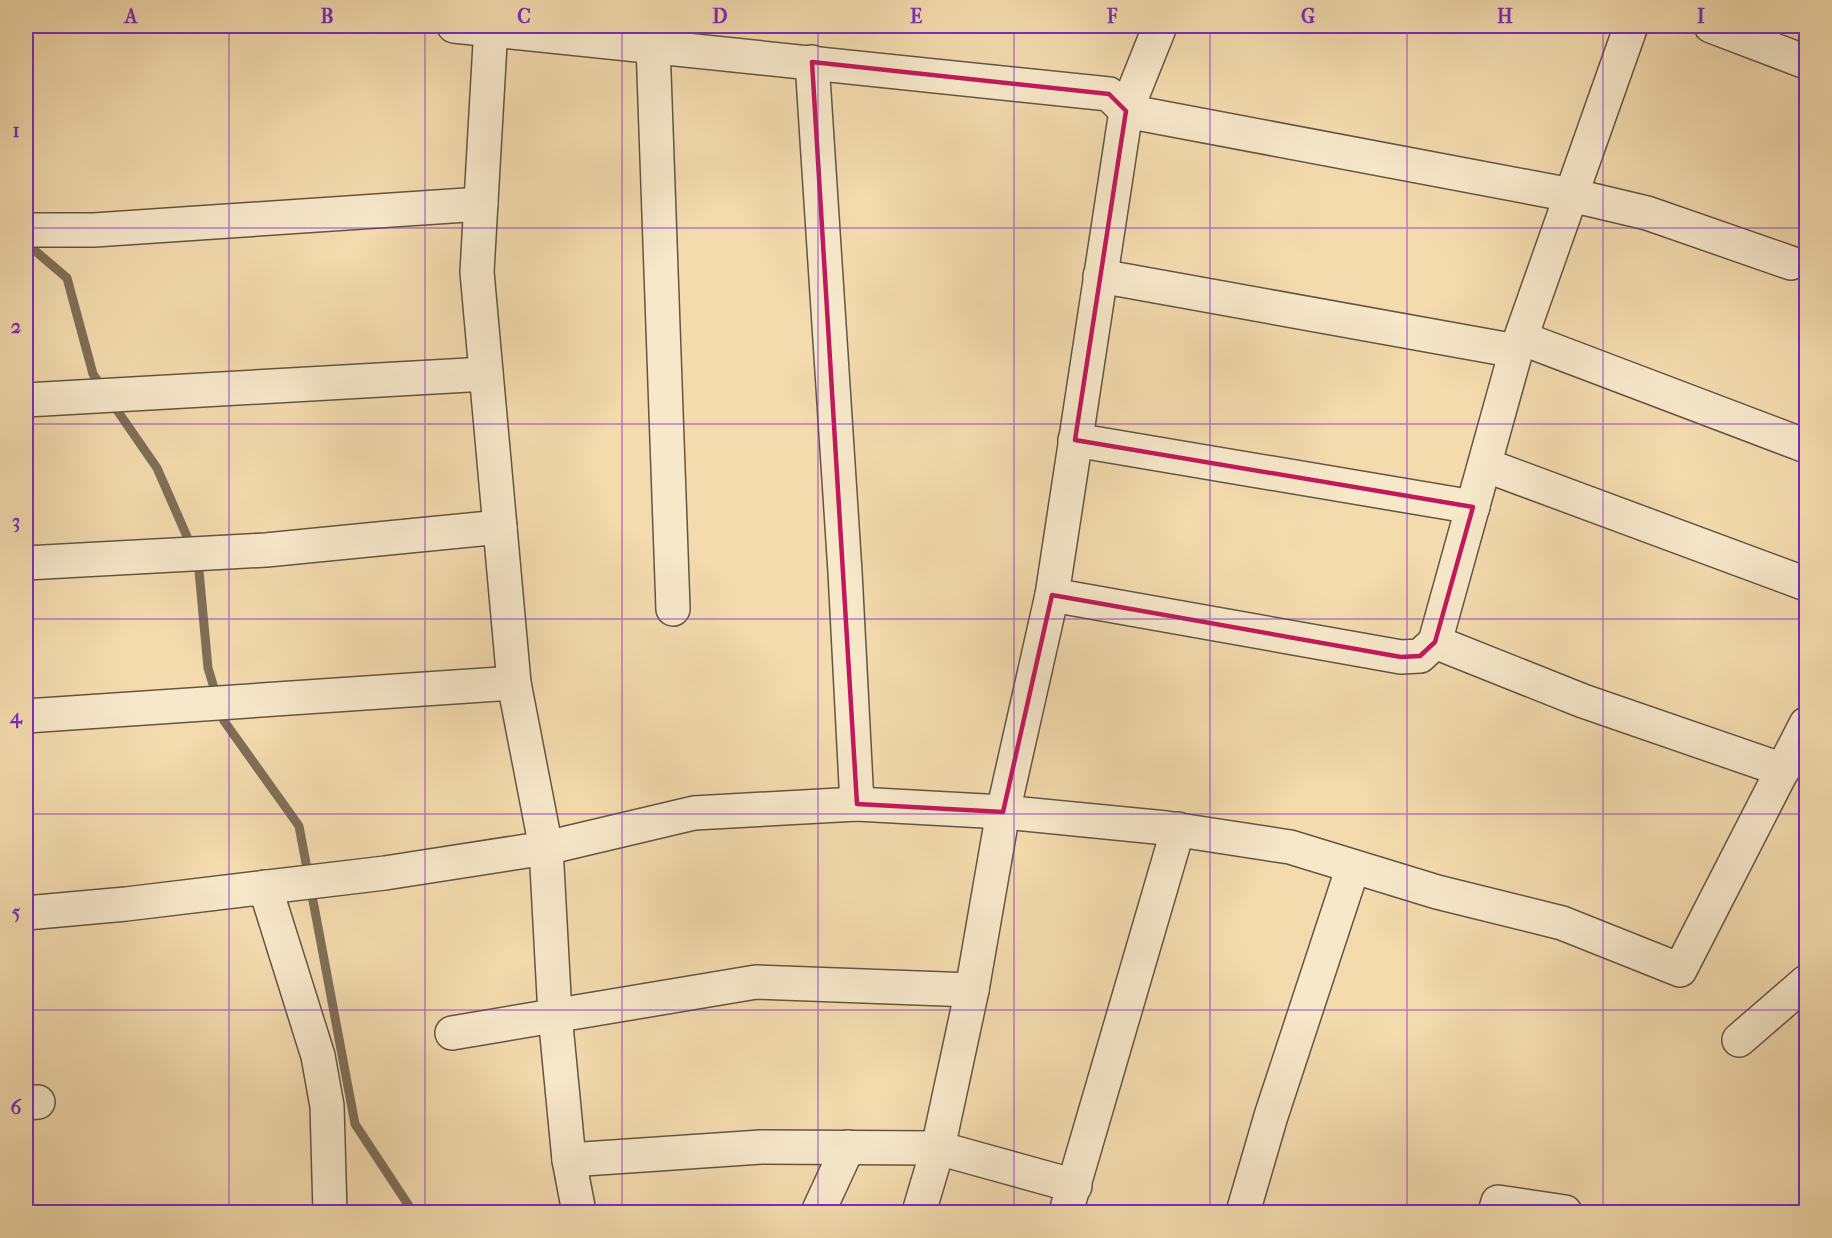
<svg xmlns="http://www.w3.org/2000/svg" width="1832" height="1238" font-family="'IM FELL French Canon',serif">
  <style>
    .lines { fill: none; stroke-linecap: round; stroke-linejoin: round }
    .stream { stroke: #7f6f57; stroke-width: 9 }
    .minor-casing { stroke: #635643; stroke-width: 36 }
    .minor { stroke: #f7e8ca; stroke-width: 33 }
    .marked { fill: none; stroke: #c2185b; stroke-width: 4.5; stroke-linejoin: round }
    .grid { fill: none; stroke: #7b2cbf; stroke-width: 1.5; stroke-opacity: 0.55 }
    .neatline { fill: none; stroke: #7b2cbf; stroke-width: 2 }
    .grid-label { font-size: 20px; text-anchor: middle; font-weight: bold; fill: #7b2cbf }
  </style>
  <rect width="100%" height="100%" fill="#f3dbae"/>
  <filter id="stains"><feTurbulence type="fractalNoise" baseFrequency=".00333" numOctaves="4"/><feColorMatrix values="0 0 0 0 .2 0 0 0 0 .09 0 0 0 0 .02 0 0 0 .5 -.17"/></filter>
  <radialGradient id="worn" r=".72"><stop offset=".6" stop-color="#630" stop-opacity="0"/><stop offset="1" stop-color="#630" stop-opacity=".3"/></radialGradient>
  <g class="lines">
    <!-- stream -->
    <g class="stream">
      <polyline points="26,243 67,278 93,374 103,389"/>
      <polyline points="112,403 157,468 192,548"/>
      <polyline points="198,560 208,668 224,721 299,826 355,1124 413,1212"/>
    </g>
    <defs>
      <g id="minor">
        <polyline points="454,26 1109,94 1126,111 1571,195 1647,213 1791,263"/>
        <polyline points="491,26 477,272 514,683 546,848 555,1015 569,1160 761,1147 938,1148 1075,1186"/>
        <polyline points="1711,26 1806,62"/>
        <polyline points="653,45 673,609"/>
        <polyline points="812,62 845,572 857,804"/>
        <polyline points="26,230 94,230 481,204"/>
        <polyline points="1100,276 1516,351"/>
        <polyline points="1521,338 1806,446"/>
        <polyline points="26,400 486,374"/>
        <polyline points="1075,440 1473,507"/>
        <polyline points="1485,465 1806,584"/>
        <polyline points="26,563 266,550 500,527"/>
        <polyline points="1052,595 1401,657 1420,656 1435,642 1516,351 1631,26"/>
        <polyline points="1435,642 1583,701 1783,770"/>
        <polyline points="26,716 514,683"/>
        <polyline points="265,887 318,1056 327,1106 330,1212"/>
        <polyline points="26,913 126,904 385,873 546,848 694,813 857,804 1003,812 1166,828 1290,847 1437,892 1562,923 1680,970 1806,724"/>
        <polyline points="452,1033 756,982 972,990"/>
        <polyline points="1739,1040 1806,982"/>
        <polyline points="26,1103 38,1102"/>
        <polyline points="569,1160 579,1212"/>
        <polyline points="818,1212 848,1147"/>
        <polyline points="919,1212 938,1148 972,990 1003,812 1052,595 1126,111 1160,26"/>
        <polyline points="1066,1212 1178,829"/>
        <polyline points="1243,1212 1271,1116 1353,867"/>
        <polyline points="1495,1212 1498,1202 1565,1212"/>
      </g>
    </defs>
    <!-- minor casing -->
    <use href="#minor" class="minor-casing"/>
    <!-- minor -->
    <use href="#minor" class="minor"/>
  </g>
  <!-- marked area -->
  <path class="marked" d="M812,62L1109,94L1126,111L1075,440L1473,507L1435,642L1420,656L1401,657L1052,595L1003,812L857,804Z"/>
  <!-- grid -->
  <path class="grid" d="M229,26V1212M425,26V1212M622,26V1212M818,26V1212M1014,26V1212M1210,26V1212M1407,26V1212M1603,26V1212M26,228H1806M26,424H1806M26,619H1806M26,814H1806M26,1010H1806"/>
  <!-- margin -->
  <rect width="1832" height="1238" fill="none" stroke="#f3dbae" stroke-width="66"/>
  <rect x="33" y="33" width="1766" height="1172" class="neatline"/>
  <g class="grid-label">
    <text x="131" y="23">A</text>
    <text x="327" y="23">B</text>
    <text x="524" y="23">C</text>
    <text x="720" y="23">D</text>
    <text x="916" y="23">E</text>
    <text x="1112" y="23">F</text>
    <text x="1308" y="23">G</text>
    <text x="1505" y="23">H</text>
    <text x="1701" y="23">I</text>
    <text x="16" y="137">1</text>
    <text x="16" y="333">2</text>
    <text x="16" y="528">3</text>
    <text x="16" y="723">4</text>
    <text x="16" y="919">5</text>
    <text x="16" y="1114">6</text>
  </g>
  <rect width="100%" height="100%" filter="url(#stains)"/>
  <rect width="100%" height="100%" fill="url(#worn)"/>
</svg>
